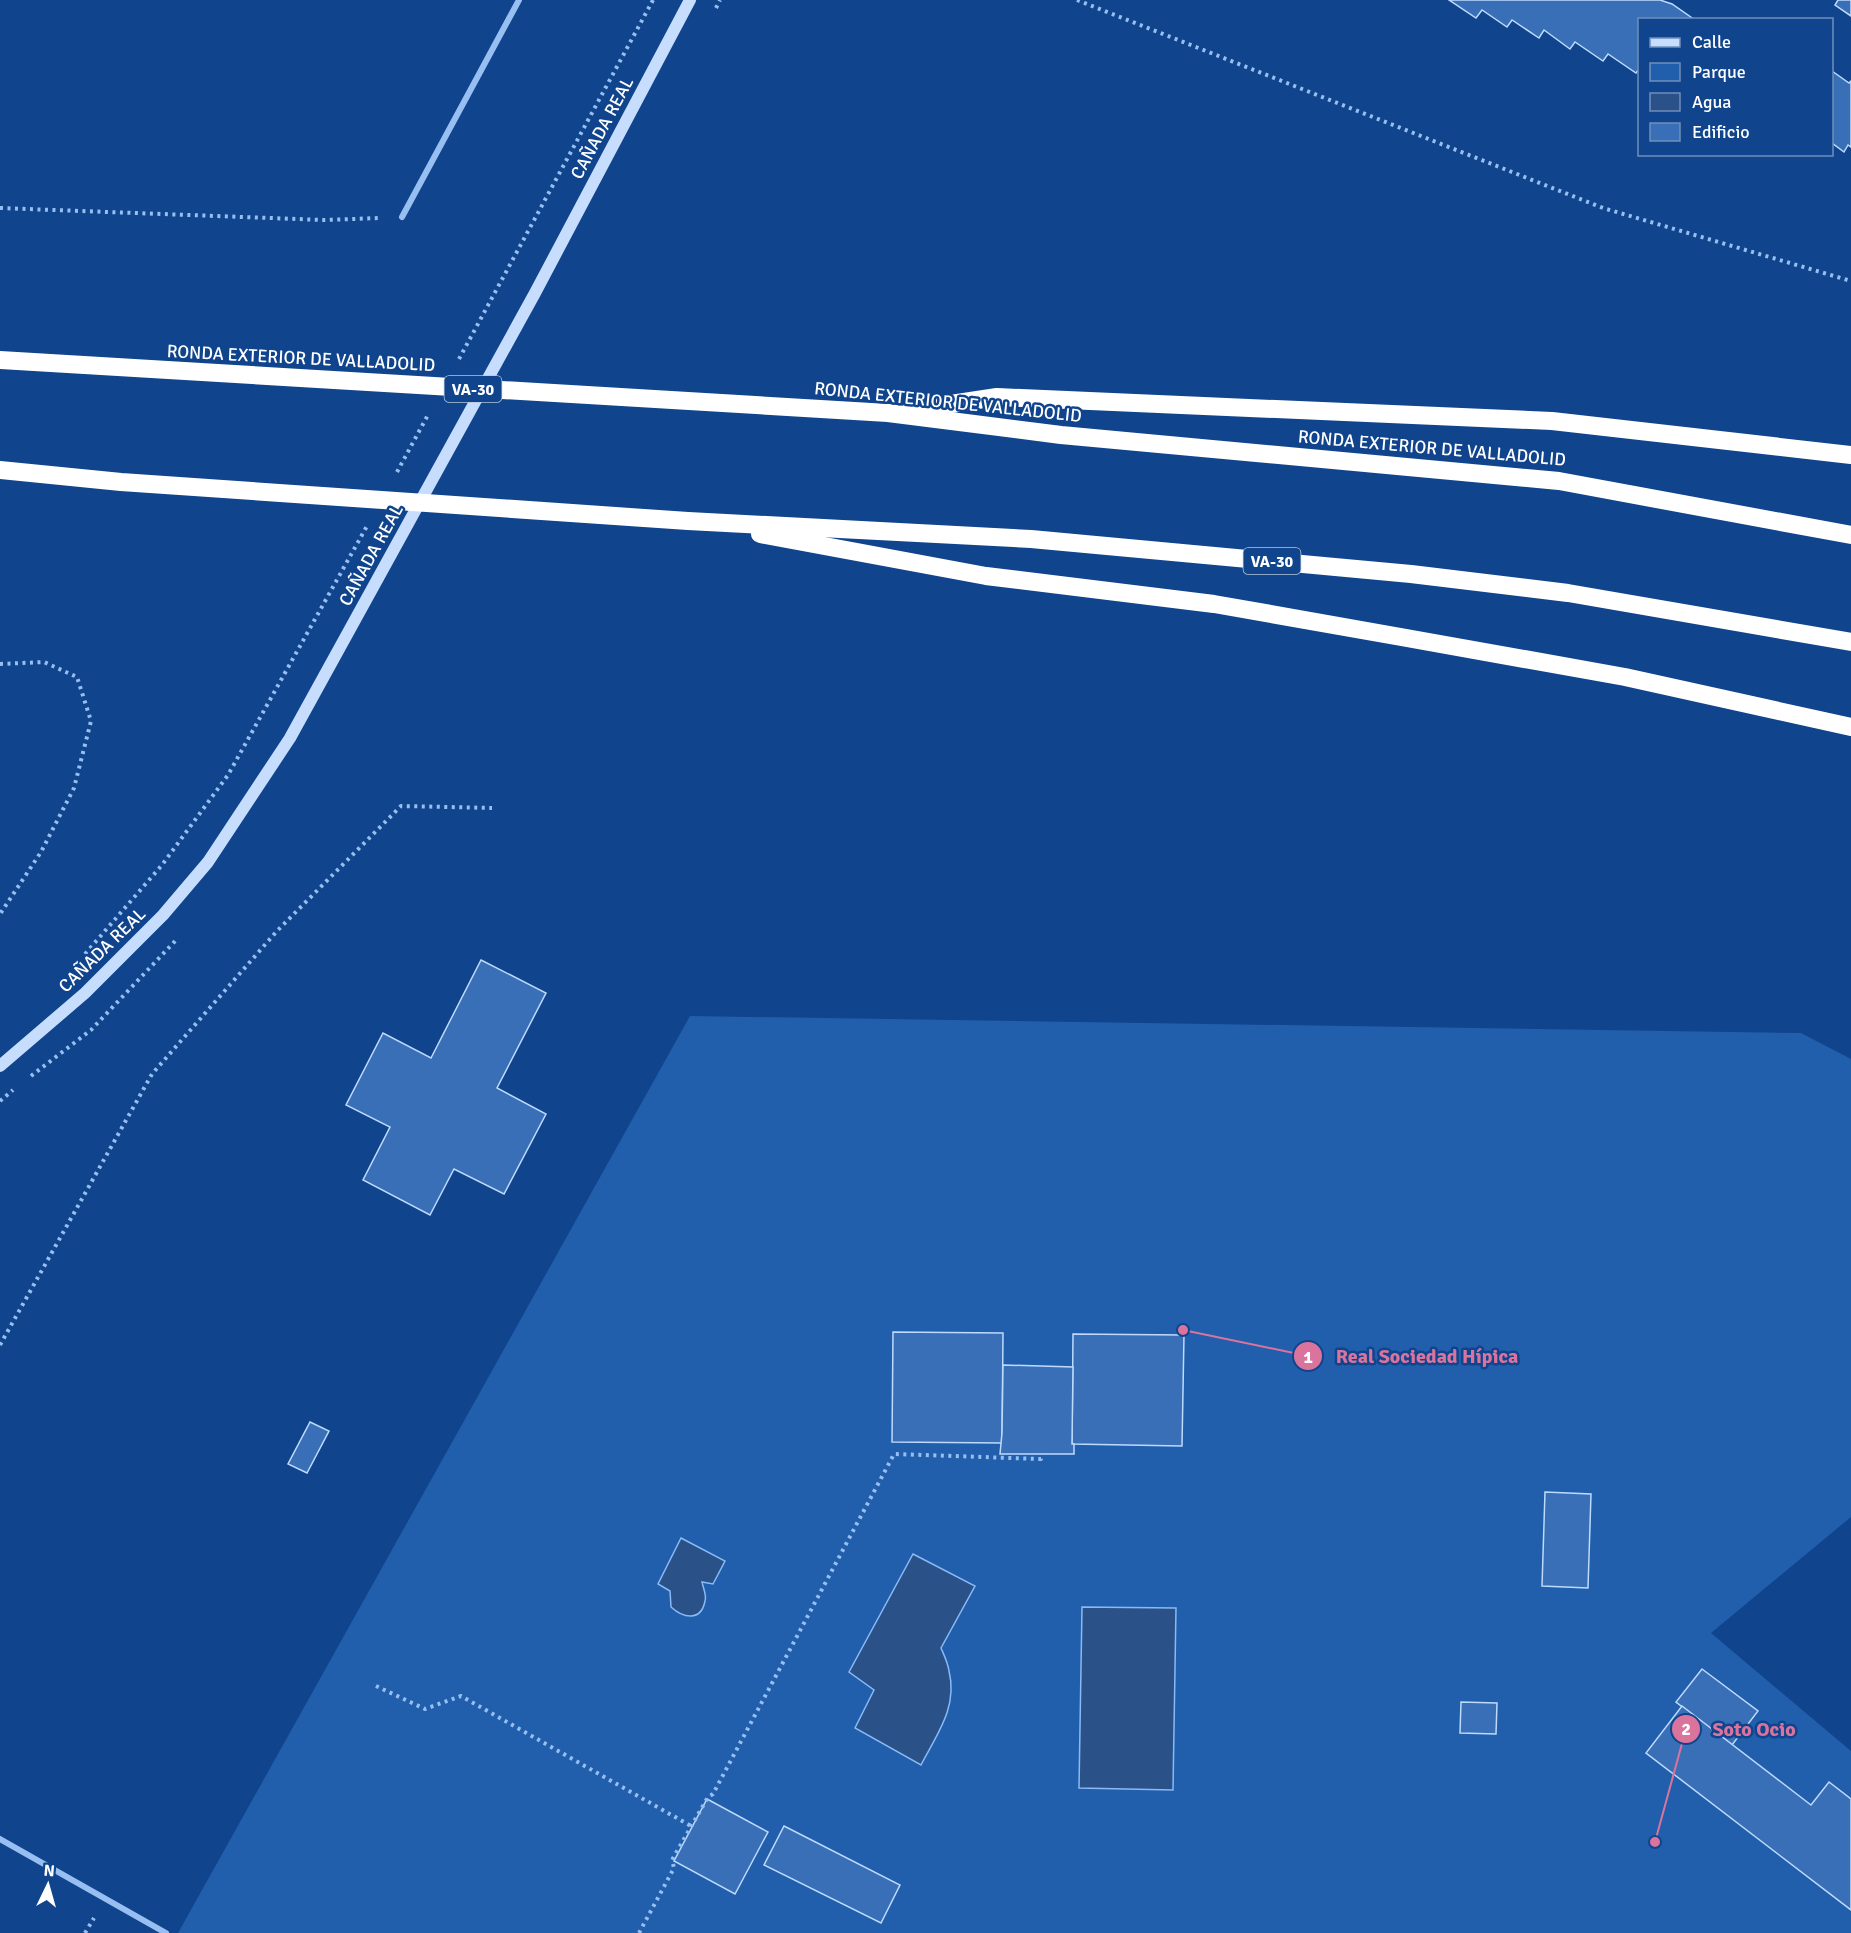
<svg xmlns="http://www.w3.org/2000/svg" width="1851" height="1933" font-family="Signika,sans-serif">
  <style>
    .green { fill: #215eac }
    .water { fill: #2b5288; stroke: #88baf6; stroke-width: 1.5 }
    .building { fill: #386fb6; stroke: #bedafd; stroke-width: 1.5 }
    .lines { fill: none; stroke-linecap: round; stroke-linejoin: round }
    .path { stroke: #97bff2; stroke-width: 4; stroke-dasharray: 3 4.5; stroke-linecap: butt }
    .street { stroke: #97bff2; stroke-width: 6 }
    .secondary { stroke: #c6ddfd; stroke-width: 12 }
    .highway { stroke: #fff; stroke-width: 18 }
    .labels { text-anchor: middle; stroke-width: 5; stroke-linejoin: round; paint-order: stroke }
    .shield { fill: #10448d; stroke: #b7c7dd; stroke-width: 1.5 }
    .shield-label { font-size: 16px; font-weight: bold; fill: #fff }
    .street-label { font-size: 18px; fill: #fff; stroke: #10448d }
    .leader { fill: none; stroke: #da749d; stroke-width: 2 }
    .callout-dot { fill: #da749d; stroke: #10448d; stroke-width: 2 }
    .mark-label { font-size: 18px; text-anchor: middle; font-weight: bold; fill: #fff }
    .callout-label { font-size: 20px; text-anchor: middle; font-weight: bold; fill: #da749d; stroke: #10448d; stroke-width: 5; stroke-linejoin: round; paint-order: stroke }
  </style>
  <rect width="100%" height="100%" fill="#10448d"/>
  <!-- green -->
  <polygon class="green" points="690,1016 1801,1033 1851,1059 1851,1517 1711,1633 1851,1751 1851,1933 178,1933"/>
  <!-- water -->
  <g class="water">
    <path d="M681,1538L725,1561L713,1584L702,1582C703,1588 707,1595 705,1601C701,1622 683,1618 671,1607L670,1591L658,1584Z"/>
    <path d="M913,1554L975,1586L941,1648C944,1655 948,1663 949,1671C958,1707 937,1734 921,1765L855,1728L874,1690L849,1672Z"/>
    <polygon points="1082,1607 1176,1608 1173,1790 1079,1788"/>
  </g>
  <!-- building -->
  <g class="building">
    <polygon points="1449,0 1660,0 1672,4 1695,20 1640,20 1640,68 1636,73 1608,54 1603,61 1575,42 1570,49 1544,30 1539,38 1512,20 1507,27 1482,10 1476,18"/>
    <polygon points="1838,0 1851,0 1851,16 1835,5"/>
    <polygon points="1832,71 1849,83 1851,81 1851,147 1848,145 1844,152 1832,143"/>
    <polygon points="481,960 546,993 497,1088 546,1114 504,1194 454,1169 430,1215 363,1180 390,1127 346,1105 383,1033 431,1058"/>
    <polygon points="893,1332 1003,1333 1002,1443 892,1442"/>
    <polygon points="1073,1334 1184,1335 1182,1446 1072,1444"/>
    <polygon points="1003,1365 1073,1367 1072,1444 1074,1444 1074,1454 1000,1454 1002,1433"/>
    <polygon points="310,1422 329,1431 307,1473 288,1464"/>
    <polygon points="1545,1492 1591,1494 1588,1588 1542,1586"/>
    <polygon points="1702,1669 1758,1711 1732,1745 1676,1702"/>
    <polygon points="1461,1702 1497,1703 1496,1734 1460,1733"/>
    <polygon points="1682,1706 1811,1805 1829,1782 1851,1799 1851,1910 1646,1753"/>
    <polygon points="707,1799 768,1832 735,1894 674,1861"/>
    <polygon points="784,1826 900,1885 881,1923 764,1865"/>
  </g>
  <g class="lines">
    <!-- path -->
    <g class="path">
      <polyline points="1077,0 1603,208 1851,281"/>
      <polyline points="716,8 720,0"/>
      <polyline points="0,208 324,220 380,218"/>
      <polyline points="459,359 653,0"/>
      <polyline points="397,472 429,413"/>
      <polyline points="0,664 44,662 77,677 91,721 74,788 41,852 0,914"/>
      <polyline points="85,954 162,865 228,775 367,526"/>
      <polyline points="31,1076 91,1030 178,938"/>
      <polyline points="0,1101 13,1090"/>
      <polyline points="0,1345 152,1074 277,931 401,806 492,808"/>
      <polyline points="376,1686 425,1709 461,1696 691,1826"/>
      <polyline points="85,1933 94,1918"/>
      <polyline points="639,1933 674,1868 672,1860 708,1797 713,1794 894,1454 1041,1459 1041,1454"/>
    </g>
    <!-- street -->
    <g class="street">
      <polyline points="402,217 519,0"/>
      <polyline points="0,1839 166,1933"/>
    </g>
    <!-- secondary -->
    <polyline class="secondary" points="0,1066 85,993 163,915 208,862 290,738 535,293 690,0"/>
    <!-- highway -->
    <g class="highway">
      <polyline points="0,360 888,413 1061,435 1559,481 1851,535"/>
      <polyline points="911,410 997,397 1552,421 1851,455"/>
      <polyline points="0,470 121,482 688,521 1031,539 1411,574 1568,593 1851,642"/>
      <polyline points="760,534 986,576 1214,604 1401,637 1625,677 1851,727"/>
    </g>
  </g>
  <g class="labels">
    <!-- shield labels -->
    <g class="shield">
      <rect x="444.5" y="376" width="57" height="26" rx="4.5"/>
      <rect x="1243.5" y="548" width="57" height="26" rx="4.5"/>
    </g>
    <g class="shield-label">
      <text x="473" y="395">VA-30</text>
      <text x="1272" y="567">VA-30</text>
    </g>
    <!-- street labels -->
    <g class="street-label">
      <text transform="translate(602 128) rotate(-62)" y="6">CAÑADA REAL</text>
      <text transform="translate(301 358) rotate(3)" y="6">RONDA EXTERIOR DE VALLADOLID</text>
      <text transform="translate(948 402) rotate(6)" y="6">RONDA EXTERIOR DE VALLADOLID</text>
      <text transform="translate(1432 448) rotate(5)" y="6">RONDA EXTERIOR DE VALLADOLID</text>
      <text transform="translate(371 555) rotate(-61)" y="6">CAÑADA REAL</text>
      <text transform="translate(102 950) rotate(-44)" y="6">CAÑADA REAL</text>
    </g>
  </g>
  <!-- callouts -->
  <path class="leader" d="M1183 1330L1308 1356M1655 1842L1686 1729"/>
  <g class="callout-dot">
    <circle cx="1183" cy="1330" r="6"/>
    <circle cx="1655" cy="1842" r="6"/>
    <circle cx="1308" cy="1356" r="15"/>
    <circle cx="1686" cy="1729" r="15"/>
  </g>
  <g class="mark-label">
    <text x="1308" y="1363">1</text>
    <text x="1686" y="1735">2</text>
  </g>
  <g class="callout-label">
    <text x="1427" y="1363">Real Sociedad Hípica</text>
    <text x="1754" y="1736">Soto Ocio</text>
  </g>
  <!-- legend -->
  <rect x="1638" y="18" width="195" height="138" fill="#10448d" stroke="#708fbb" stroke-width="1.5"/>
  <rect x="1650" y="38" width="30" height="9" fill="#c6ddfd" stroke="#708fbb" stroke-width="1.5"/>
  <text x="1692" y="48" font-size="18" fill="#ffffff">Calle</text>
  <rect x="1650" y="63" width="30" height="18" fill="#215eac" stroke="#708fbb" stroke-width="1.5"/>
  <text x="1692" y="78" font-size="18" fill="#ffffff">Parque</text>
  <rect x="1650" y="93" width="30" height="18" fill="#2b5288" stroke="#708fbb" stroke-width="1.5"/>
  <text x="1692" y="108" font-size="18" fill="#ffffff">Agua</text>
  <rect x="1650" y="123" width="30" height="18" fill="#386fb6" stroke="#708fbb" stroke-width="1.5"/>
  <text x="1692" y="138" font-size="18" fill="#ffffff">Edificio</text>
  <!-- north arrow -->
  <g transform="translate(48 1885) rotate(5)" stroke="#10448d" stroke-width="4.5" paint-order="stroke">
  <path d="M0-4.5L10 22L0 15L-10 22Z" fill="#ffffff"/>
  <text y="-9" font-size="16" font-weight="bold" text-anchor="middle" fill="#ffffff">N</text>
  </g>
</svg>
